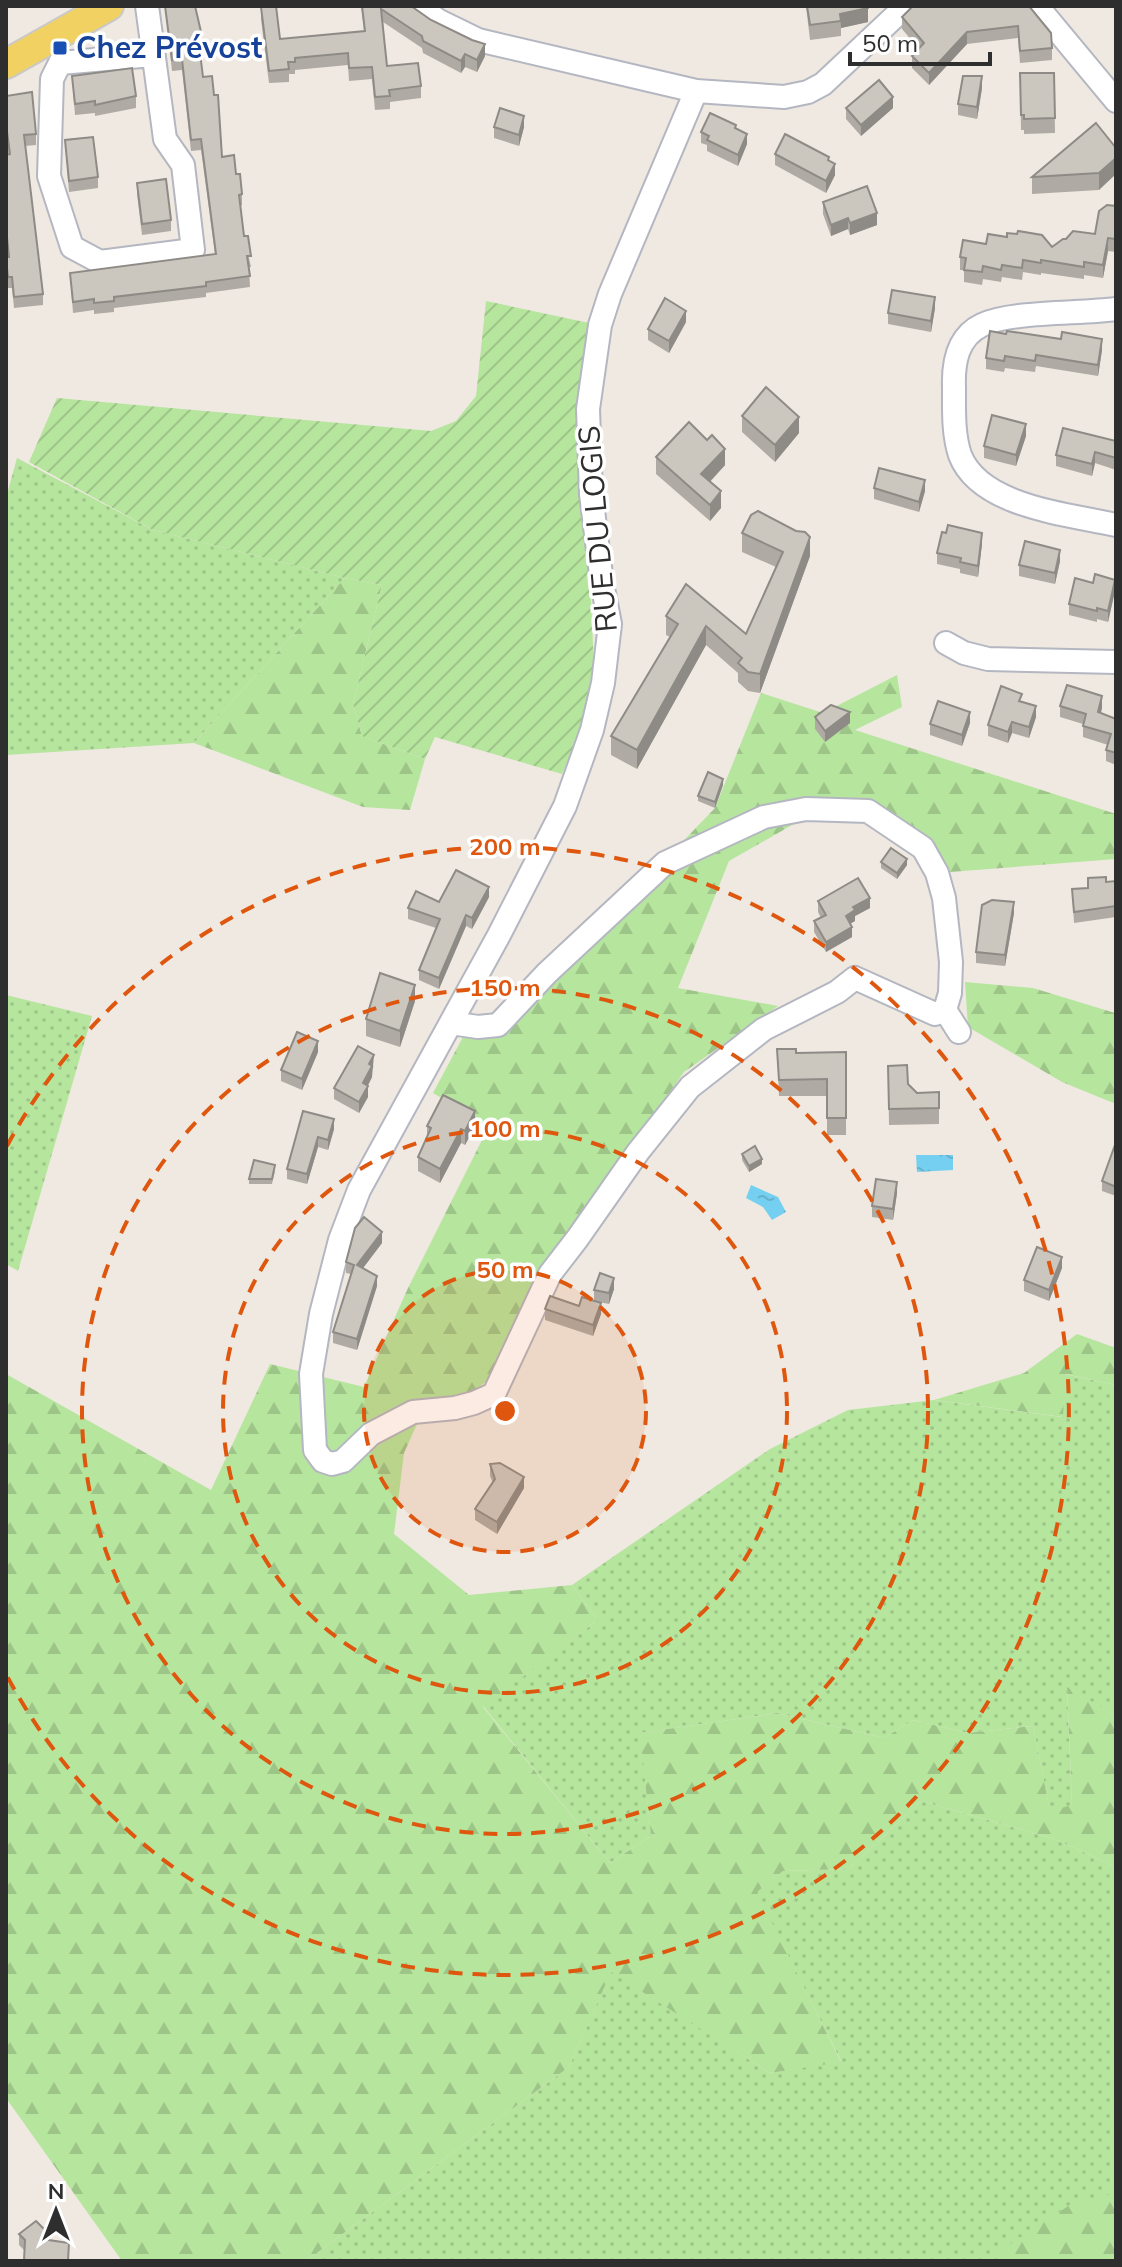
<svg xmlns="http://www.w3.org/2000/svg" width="1122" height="2267" font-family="Mulish,sans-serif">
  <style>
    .grass { fill: url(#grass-dots) }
    .forest { fill: url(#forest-firs) }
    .garden { fill: url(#garden-furrows) }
    .water { fill: url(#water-ripples) }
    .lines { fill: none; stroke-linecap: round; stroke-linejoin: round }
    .minor-casing { stroke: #b4b7c1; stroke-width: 26 }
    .major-casing { stroke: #c9c9c9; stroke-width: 32 }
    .minor { stroke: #fff; stroke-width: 22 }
    .major { stroke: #f2d163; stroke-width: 28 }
    .wall { fill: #afaba4 }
    .shaded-wall { fill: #8e8b86 }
    .building { fill: #cbc7bf; stroke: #8e8b86; stroke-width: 2 }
    .ring { fill: none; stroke: #df570e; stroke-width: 4; stroke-dasharray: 14 10 }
    .transit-dot { fill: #1a4fb4; stroke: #fff; stroke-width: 3 }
    .labels { text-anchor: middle; stroke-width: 7; stroke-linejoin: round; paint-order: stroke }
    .transit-label { font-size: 30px; font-weight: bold; fill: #164399; stroke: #fff; text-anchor: start }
    .street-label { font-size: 30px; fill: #2e2e2e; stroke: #fff }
    .centre { fill: #df570e; stroke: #fff; stroke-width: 4 }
    .ring-label { font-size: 24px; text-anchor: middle; font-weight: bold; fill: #df570e; stroke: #fff; stroke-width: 7; stroke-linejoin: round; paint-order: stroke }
  </style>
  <defs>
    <pattern id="grass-dots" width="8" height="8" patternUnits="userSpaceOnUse" patternTransform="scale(2)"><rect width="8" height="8" fill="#b6e59e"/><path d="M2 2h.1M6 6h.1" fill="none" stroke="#9dc588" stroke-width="1.8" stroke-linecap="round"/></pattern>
    <pattern id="forest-firs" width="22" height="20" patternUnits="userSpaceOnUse" patternTransform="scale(2)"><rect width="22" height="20" fill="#b6e59e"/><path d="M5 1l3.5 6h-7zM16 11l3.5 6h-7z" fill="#9dc588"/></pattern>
    <pattern id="garden-furrows" width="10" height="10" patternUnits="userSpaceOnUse" patternTransform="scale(2)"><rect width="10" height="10" fill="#b6e59e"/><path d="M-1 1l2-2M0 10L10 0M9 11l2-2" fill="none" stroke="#9dc588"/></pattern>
    <pattern id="water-ripples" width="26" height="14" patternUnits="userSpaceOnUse" patternTransform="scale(2)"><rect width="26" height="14" fill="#75cff0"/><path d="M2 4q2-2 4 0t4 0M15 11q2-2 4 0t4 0" fill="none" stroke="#66b2ce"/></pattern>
  </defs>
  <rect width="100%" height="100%" fill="#efe9e1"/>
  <!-- grass -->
  <g class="grass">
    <polygon points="17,458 153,530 345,578 194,743 6,755 6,498"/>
    <polygon points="6,995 92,1016 18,1271 6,1264"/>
    <polygon points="1064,1374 1116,1385 1116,1716 1067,1688 1072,1806 1050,1812 1033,1726 968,1733 913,1720 884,1738 777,1713 641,1733 651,1836 610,1863 483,1706 598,1620 572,1585 770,1449 848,1410 934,1400 1062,1417"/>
    <polygon points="921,1801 1055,1839 1116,1867 1116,2261 306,2261 569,2067 611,1971 770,2073 841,2061 756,1892 783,1871 849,1869"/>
  </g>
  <!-- forest -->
  <g class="forest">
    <polygon points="345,578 382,585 353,704 362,736 425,759 410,810 363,807 194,743"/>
    <polygon points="897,675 902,707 855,730 1116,814 1116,859 937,873 868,820 806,817 729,861 678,988 778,1006 684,1072 542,1274 495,1375 468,1395 426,1404 404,1453 394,1534 469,1595 572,1585 598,1620 483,1707 610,1863 651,1836 640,1733 777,1713 884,1738 913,1720 968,1733 1033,1726 1050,1811 1072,1805 1067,1687 1116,1716 1116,1867 1055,1839 921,1801 849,1869 783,1871 757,1892 841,2062 770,2073 611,1972 569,2067 306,2261 122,2261 6,2098 6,1374 211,1490 270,1364 364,1387 408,1288 489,1126 433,1093 464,1035 501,1031 715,808 761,693 823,713"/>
    <polygon points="965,982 1033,988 1115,1013 1116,1010 1116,1104 1062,1082 968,1027"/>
    <polygon points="1077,1334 1116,1348 1116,1385 1065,1374 1063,1417 934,1400 1024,1373"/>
    <polygon points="1116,2193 1116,2261 1001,2261 996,2253 1073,2203"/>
  </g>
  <!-- garden -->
  <polygon class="garden" points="486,301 594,324 579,414 579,465 588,529 594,668 582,728 562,774 435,737 425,759 362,736 353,704 382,585 345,578 153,530 29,462 57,398 431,431 456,421 476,396"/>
  <!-- water -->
  <g class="water">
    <polygon points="953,1155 953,1170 917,1172 916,1155"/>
    <polygon points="751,1185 778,1197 786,1212 772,1220 763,1207 746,1198"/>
  </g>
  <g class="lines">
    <defs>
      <g id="minor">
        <polyline points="147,6 165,139 183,165 193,250 100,262 72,247 49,176 52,79 60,63 153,55"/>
        <polyline points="418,6 439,21 478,40 696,91 784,97 808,92 823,84 906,6"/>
        <polyline points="1037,6 1116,101"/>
        <path d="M1116,309C1080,314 1011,311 982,325C957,337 953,363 954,388C954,410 953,434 960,455C980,507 1068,514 1116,525"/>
        <polyline points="946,643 964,653 988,659 1116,662"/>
        <polyline points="945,1010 959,1032"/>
        <polyline points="451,1023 478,1027 498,1025 547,973 665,863 764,817 806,809 868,811 923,848 937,873 944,898 951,962 950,993 945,1010 935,1014 855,978 837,992 764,1029 690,1087 638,1152 577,1239 550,1274 494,1394 474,1403 455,1408 413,1412 371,1434 343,1461 332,1464 323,1461 315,1450 311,1374 321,1314 340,1240 359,1190 499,935 565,806 592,730 603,683 610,624 602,583 591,494 588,409 600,325 610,294 696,91"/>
      </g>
      <polyline id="major" points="6,64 109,6"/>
    </defs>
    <!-- minor casing -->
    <use href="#minor" class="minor-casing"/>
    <!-- major casing -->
    <use href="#major" class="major-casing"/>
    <!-- minor -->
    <use href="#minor" class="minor"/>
    <!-- major -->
    <use href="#major" class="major"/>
  </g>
  <!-- wall -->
  <g class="wall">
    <polygon points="165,6 195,6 202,36 202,47 200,48 203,77 222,157 236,174 242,194 242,205 241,206 244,236 251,267 249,267 250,287 206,293 206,297 114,308 114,312 94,314 94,310 73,313 70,273 215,254 201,150 191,151 182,70 172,71"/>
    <polygon points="361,6 411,6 485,56 477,72 465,67 461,73 423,53 422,48 383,22 387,66 421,86 421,98 390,102 390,109 375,110 372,79 349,81 348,65 295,70 295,74 289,74 289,82 269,83 261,19 261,7 280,39 364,31"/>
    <polygon points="806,6 868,6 868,22 841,28 841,36 810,40"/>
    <polygon points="1029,6 1052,48 1052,60 1020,63 1018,38 967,44 929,85 912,68 912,56 919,49 902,29 902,17"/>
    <polygon points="1020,73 1054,73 1055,133 1024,134 1024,130 1021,130"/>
    <polygon points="72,76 136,96 136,108 95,116 95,113 75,115"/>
    <polygon points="982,88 977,119 958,115 958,104"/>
    <polygon points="6,96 36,134 36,145 25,146 43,294 43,305 14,308 12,288 8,288 6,270 6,257 8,257 6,238 6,155 8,155 6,135"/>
    <polygon points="846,108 893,108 861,136 846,119"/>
    <polygon points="494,127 524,127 519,146 494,138"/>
    <polygon points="736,129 747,144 738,166 707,151 707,145 701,143 701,132"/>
    <polygon points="65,140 98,177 98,188 69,192"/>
    <polygon points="1116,148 1099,190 1032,194 1032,177"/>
    <polygon points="775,154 829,160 835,175 826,193 775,165"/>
    <polygon points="137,183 171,220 171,231 142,235 137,194"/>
    <polygon points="823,202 877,225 850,235 848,229 831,236 823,214"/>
    <polygon points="1116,206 1116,252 1108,251 1103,278 1084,275 1084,279 1041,273 1041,275 1023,272 1022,280 1002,277 1001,282 983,279 982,285 964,282 964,270 960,270 960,257 986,244 1052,247 1066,239 1095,234"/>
    <polygon points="935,308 931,332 888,324 888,313"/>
    <polygon points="686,322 669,353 648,340 648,329"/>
    <polygon points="1102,350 1098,376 1036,366 1035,372 1005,368 1004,372 986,369 986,358"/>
    <polygon points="742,416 799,433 775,462 742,432"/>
    <polygon points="1026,436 1016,466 984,458 984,446"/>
    <polygon points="707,440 725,465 710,482 721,508 710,521 656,474 656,457"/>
    <polygon points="1116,441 1116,470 1095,463 1092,476 1056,466 1056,455"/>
    <polygon points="874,488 925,491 919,512 874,499"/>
    <polygon points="742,533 810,556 760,693 748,691 738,682 738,673 706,645 637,769 611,755 611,736 670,637 666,635 666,616 746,634 776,567 742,552"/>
    <polygon points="946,533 982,544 978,577 960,573 960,569 937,564 937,553"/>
    <polygon points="1060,561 1055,584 1019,576 1019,565"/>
    <polygon points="1115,591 1108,622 1097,619 1097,622 1069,615 1069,604"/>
    <polygon points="1022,702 1036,717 1029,738 1012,733 1008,743 988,736 988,725"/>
    <polygon points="1060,706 1102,708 1101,713 1116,719 1116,765 1106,761 1106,750 1108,745 1083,737 1083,724 1060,717"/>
    <polygon points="815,717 850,723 825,742 815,729"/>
    <polygon points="970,723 962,746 930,735 930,724"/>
    <polygon points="723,785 715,808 698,801 698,796"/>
    <polygon points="881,862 907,865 897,879 881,868"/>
    <polygon points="1088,878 1106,882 1116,881 1116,917 1074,923 1072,889 1088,888"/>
    <polygon points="489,897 472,929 466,926 439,989 419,980 419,970 436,928 408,919 408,908 439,902"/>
    <polygon points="818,901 870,908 855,916 855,921 850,924 852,937 826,952 814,932 814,921 821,918 818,912"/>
    <polygon points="1014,913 1005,966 976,963 976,952"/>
    <polygon points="415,1001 400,1047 366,1036 366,1019"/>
    <polygon points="777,1049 796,1053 846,1052 846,1135 827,1135 827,1096 779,1096"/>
    <polygon points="318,1052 302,1090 281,1081 281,1070"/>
    <polygon points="374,1066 372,1069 372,1077 368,1086 368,1097 359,1113 334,1099 334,1088"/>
    <polygon points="888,1066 917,1093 939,1092 939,1124 889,1125"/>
    <polygon points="334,1119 334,1129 328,1150 318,1147 307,1184 287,1179 287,1169"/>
    <polygon points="427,1126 475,1126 465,1145 461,1143 440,1183 418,1171 418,1157 427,1137"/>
    <polygon points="1116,1142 1116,1196 1102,1191 1102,1181"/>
    <polygon points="742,1154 762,1164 749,1172 742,1160"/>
    <polygon points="275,1171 272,1184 249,1184 249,1179"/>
    <polygon points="897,1193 893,1220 872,1217 872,1206"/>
    <polygon points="382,1243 363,1268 377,1286 357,1350 333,1343 333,1332 351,1274 346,1273 346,1262"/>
    <polygon points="1062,1268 1049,1301 1024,1291 1024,1280"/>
    <polygon points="614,1289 609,1304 594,1301 601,1314 593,1336 545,1320 545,1309 579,1306 594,1301 594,1290"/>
    <polygon points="490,1464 524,1488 497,1534 475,1520 475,1509 493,1483 490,1476"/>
    <polygon points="19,2234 49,2240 68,2261 24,2261 24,2250 19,2245"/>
  </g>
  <!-- shaded-wall -->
  <g class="shaded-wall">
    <polygon points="868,8 868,22 841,28 840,14"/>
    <polygon points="967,32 967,44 929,85 929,73"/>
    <polygon points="485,44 485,56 477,72 477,60"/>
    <polygon points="465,54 465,67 461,73 461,61"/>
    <polygon points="982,76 982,88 977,119 977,107"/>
    <polygon points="893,97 893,108 861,136 861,125"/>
    <polygon points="524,116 524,127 519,146 519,135"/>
    <polygon points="747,134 747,144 738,166 738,155"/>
    <polygon points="1116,158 1116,174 1099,190 1099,173"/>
    <polygon points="835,164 835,175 826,193 826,181"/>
    <polygon points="877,213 877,225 850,235 850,223"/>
    <polygon points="848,218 848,229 831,236 831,225"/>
    <polygon points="1108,238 1108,251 1103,278 1103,265"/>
    <polygon points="935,297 935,308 931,332 931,321"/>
    <polygon points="686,311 686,322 669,353 669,341"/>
    <polygon points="1102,339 1102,350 1098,376 1098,365"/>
    <polygon points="799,417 799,433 775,462 775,445"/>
    <polygon points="1026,424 1026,436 1016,466 1016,455"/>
    <polygon points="725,449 725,465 701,491 701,474"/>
    <polygon points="1095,452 1095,463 1092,476 1092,464"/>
    <polygon points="925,480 925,491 919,512 919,502"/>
    <polygon points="721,491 721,508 710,521 710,505"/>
    <polygon points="982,533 982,544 978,577 978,566"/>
    <polygon points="810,537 810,556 760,693 760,674"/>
    <polygon points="1060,550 1060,561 1055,584 1055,573"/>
    <polygon points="1115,580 1115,591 1108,622 1108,611"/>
    <polygon points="706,626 706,645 637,769 637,750"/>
    <polygon points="1102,696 1102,708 1098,723 1098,712"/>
    <polygon points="1036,706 1036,717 1029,738 1029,727"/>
    <polygon points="850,712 850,723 825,742 825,731"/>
    <polygon points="970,712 970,723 962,746 962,735"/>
    <polygon points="1012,722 1012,733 1008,743 1008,732"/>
    <polygon points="723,779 723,785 715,808 715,802"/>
    <polygon points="907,859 907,865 897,879 897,873"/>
    <polygon points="489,887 489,897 472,929 472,918"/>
    <polygon points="870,898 870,908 855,916 855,921 846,926 846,916 853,907"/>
    <polygon points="1014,902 1014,913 1005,966 1005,955"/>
    <polygon points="466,915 466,926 439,989 439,978"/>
    <polygon points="852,927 852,937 826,952 826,942"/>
    <polygon points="415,985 415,1001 400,1047 400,1031"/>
    <polygon points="318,1041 318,1052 302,1090 302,1079"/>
    <polygon points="374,1055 372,1077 363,1094 363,1083 369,1064"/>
    <polygon points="368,1086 368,1097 359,1113 359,1102"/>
    <polygon points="475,1111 475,1126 465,1145 465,1131"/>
    <polygon points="334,1119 334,1129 328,1150 328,1140"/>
    <polygon points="461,1129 461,1143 440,1183 440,1169"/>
    <polygon points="318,1137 318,1147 307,1184 307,1174"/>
    <polygon points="762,1159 762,1164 749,1172 749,1166"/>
    <polygon points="897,1182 897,1193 893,1220 893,1209"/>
    <polygon points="382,1232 382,1243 357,1276 357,1265"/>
    <polygon points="1062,1257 1062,1268 1049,1301 1049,1290"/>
    <polygon points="377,1276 377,1286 357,1350 357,1339"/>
    <polygon points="614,1278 614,1289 609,1304 609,1293"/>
    <polygon points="601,1303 601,1314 593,1336 593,1325"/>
    <polygon points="524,1477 524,1488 497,1534 497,1522"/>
  </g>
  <!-- building -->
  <g class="building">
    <polygon points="165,6 195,6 202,36 198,37 203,77 212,76 214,95 218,95 222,157 234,155 236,174 240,174 242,194 239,195 244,236 248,236 251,256 247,256 250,276 206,282 206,286 114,297 114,301 94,303 94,299 73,302 70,273 216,254 201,139 191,140 182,59 172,60"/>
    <polygon points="276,6 280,39 365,31 362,6 411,6 431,20 472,40 485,44 477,60 465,54 461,61 423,41 422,36 381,9 387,66 418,63 421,86 389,90 390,96 375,97 372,67 349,68 348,53 295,58 295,62 288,62 289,69 269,71 261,7"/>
    <polygon points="807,6 868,6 868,8 840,14 841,21 810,25"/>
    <polygon points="917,6 1029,6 1051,33 1052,48 1020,51 1018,26 967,32 929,73 912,56 924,43 902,17 912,7"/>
    <polygon points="132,68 136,96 95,105 95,101 75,104 72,76"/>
    <polygon points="1020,73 1054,73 1055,118 1024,119 1024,115 1021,115"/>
    <polygon points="963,76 982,76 977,107 958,104"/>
    <polygon points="879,80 893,97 861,125 846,108"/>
    <polygon points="32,92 36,134 24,135 43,294 14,297 12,277 8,277 6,259 6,257 9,257 6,227 6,155 10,154 6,124 6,96"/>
    <polygon points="500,108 524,116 519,135 494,127"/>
    <polygon points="710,113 736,125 735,128 747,134 738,155 707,140 709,136 701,132"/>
    <polygon points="1096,123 1116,148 1116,158 1099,173 1032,177"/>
    <polygon points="785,134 829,157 828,160 835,164 826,181 775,154"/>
    <polygon points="93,137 98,177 69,181 65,140"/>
    <polygon points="166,179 171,220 142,224 137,183"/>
    <polygon points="867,186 877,213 850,223 848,218 831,225 823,202"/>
    <polygon points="1107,205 1116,206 1116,239 1108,238 1103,265 1084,262 1084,267 1041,260 1041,263 1023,260 1022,268 1002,265 1001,270 983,266 982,272 964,270 966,258 960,257 963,240 986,244 988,234 1007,237 1007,233 1017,234 1018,231 1042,235 1052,247 1063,239 1066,239 1073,231 1095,234 1099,211"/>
    <polygon points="892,290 935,297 931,321 888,313"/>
    <polygon points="665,298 686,311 669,341 648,329"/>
    <polygon points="990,331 1006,334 1007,331 1061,339 1062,332 1102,339 1098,365 1036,355 1035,361 1005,356 1004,361 986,358"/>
    <polygon points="766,387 799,417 775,445 742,416"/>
    <polygon points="992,415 1026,424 1016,455 984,446"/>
    <polygon points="689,422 707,440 712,435 725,449 701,474 721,491 710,505 656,457"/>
    <polygon points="1063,428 1116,441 1116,458 1095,452 1092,464 1056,455"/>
    <polygon points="879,468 925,480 919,502 874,488"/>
    <polygon points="758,511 796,531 805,532 810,537 760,674 748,672 738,663 742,658 706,626 637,750 611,736 678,624 666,616 686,584 746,634 783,552 742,533 751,515"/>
    <polygon points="948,525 982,533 978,566 960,562 961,558 937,553 942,532 946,533"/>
    <polygon points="1025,541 1060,550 1055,573 1019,565"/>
    <polygon points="1095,574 1115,580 1108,611 1097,608 1097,611 1069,604 1075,578 1093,583"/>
    <polygon points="1067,685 1102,696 1098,712 1116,719 1116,753 1106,750 1111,734 1083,726 1086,714 1060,706"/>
    <polygon points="1001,686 1022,694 1019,701 1036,706 1029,727 1012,722 1008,732 988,725"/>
    <polygon points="938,701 970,712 962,735 930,724"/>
    <polygon points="831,705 850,712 825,731 815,717"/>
    <polygon points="708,772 723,779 715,802 698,796"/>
    <polygon points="891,848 907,859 897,873 881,862"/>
    <polygon points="456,870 489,887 472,918 466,915 439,978 419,970 440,919 408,908 416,891 439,902"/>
    <polygon points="1106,877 1106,882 1116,881 1116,906 1074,912 1072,889 1088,888 1088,878"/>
    <polygon points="858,878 870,898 853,907 855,910 846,916 852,927 826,942 814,921 826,915 818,901"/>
    <polygon points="992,900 1014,902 1005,955 976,952 982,905"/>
    <polygon points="380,973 415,985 400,1031 366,1019"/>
    <polygon points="297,1032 318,1041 302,1079 281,1070"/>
    <polygon points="358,1046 374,1055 369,1064 372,1066 363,1083 368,1086 359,1102 334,1088"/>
    <polygon points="777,1049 796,1049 796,1053 846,1052 846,1118 827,1118 827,1079 779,1080"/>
    <polygon points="907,1065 908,1084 917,1093 939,1092 939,1108 889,1109 888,1066"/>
    <polygon points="443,1095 475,1111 465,1131 461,1129 440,1169 418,1157 431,1128 427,1126"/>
    <polygon points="303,1111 334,1119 328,1140 318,1137 307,1174 287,1169"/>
    <polygon points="1116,1142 1116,1187 1102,1181"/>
    <polygon points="755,1146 762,1159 749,1166 742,1154"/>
    <polygon points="254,1160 275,1165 272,1179 249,1179"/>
    <polygon points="876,1179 897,1182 893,1209 872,1206"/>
    <polygon points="364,1217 382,1232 357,1265 377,1276 357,1339 333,1332 354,1265 346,1262 355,1228"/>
    <polygon points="1037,1247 1062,1257 1049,1290 1024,1280"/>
    <polygon points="600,1273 614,1278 609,1293 594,1290"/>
    <polygon points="550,1296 579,1306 582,1297 601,1303 593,1325 545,1309"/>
    <polygon points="500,1463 524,1477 497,1522 475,1509 495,1479 490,1464"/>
    <polygon points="36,2221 48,2233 49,2240 69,2243 68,2261 46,2260 46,2261 24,2261 25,2240 19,2234"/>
  </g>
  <!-- distance rings -->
  <circle cx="505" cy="1411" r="141" fill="#df570e" fill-opacity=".12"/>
  <g class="ring">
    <circle cx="505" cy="1411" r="141"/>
    <circle cx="505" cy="1411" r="282"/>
    <circle cx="505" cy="1411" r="423"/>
    <path d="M7 1146A564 564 0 1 1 7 1676"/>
  </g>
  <!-- markers -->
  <rect class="transit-dot" x="52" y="40" width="16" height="16" rx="4"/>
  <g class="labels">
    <!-- transit labels -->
    <g class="transit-label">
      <text x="76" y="58">Chez Prévost</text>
    </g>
    <!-- street labels -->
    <g class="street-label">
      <text transform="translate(598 529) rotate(-95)" y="10">RUE DU LOGIS</text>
    </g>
  </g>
  <circle cx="505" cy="1411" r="12" class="centre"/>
  <g class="ring-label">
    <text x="505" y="855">200 m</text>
    <text x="505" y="996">150 m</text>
    <text x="505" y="1137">100 m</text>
    <text x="505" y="1278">50 m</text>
  </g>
  <!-- border -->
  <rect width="1122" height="2267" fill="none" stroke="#2e2e2e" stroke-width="16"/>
  <!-- north arrow -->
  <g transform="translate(56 2211)" stroke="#ffffff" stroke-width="6" paint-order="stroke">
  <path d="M0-6L14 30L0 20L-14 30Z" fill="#2e2e2e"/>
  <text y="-12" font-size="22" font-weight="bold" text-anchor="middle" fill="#2e2e2e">N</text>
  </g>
  <!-- scale -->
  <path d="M850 52v12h140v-12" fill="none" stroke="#2e2e2e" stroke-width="4"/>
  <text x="862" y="52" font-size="24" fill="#2e2e2e" stroke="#ffffff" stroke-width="6" paint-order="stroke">50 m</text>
</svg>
